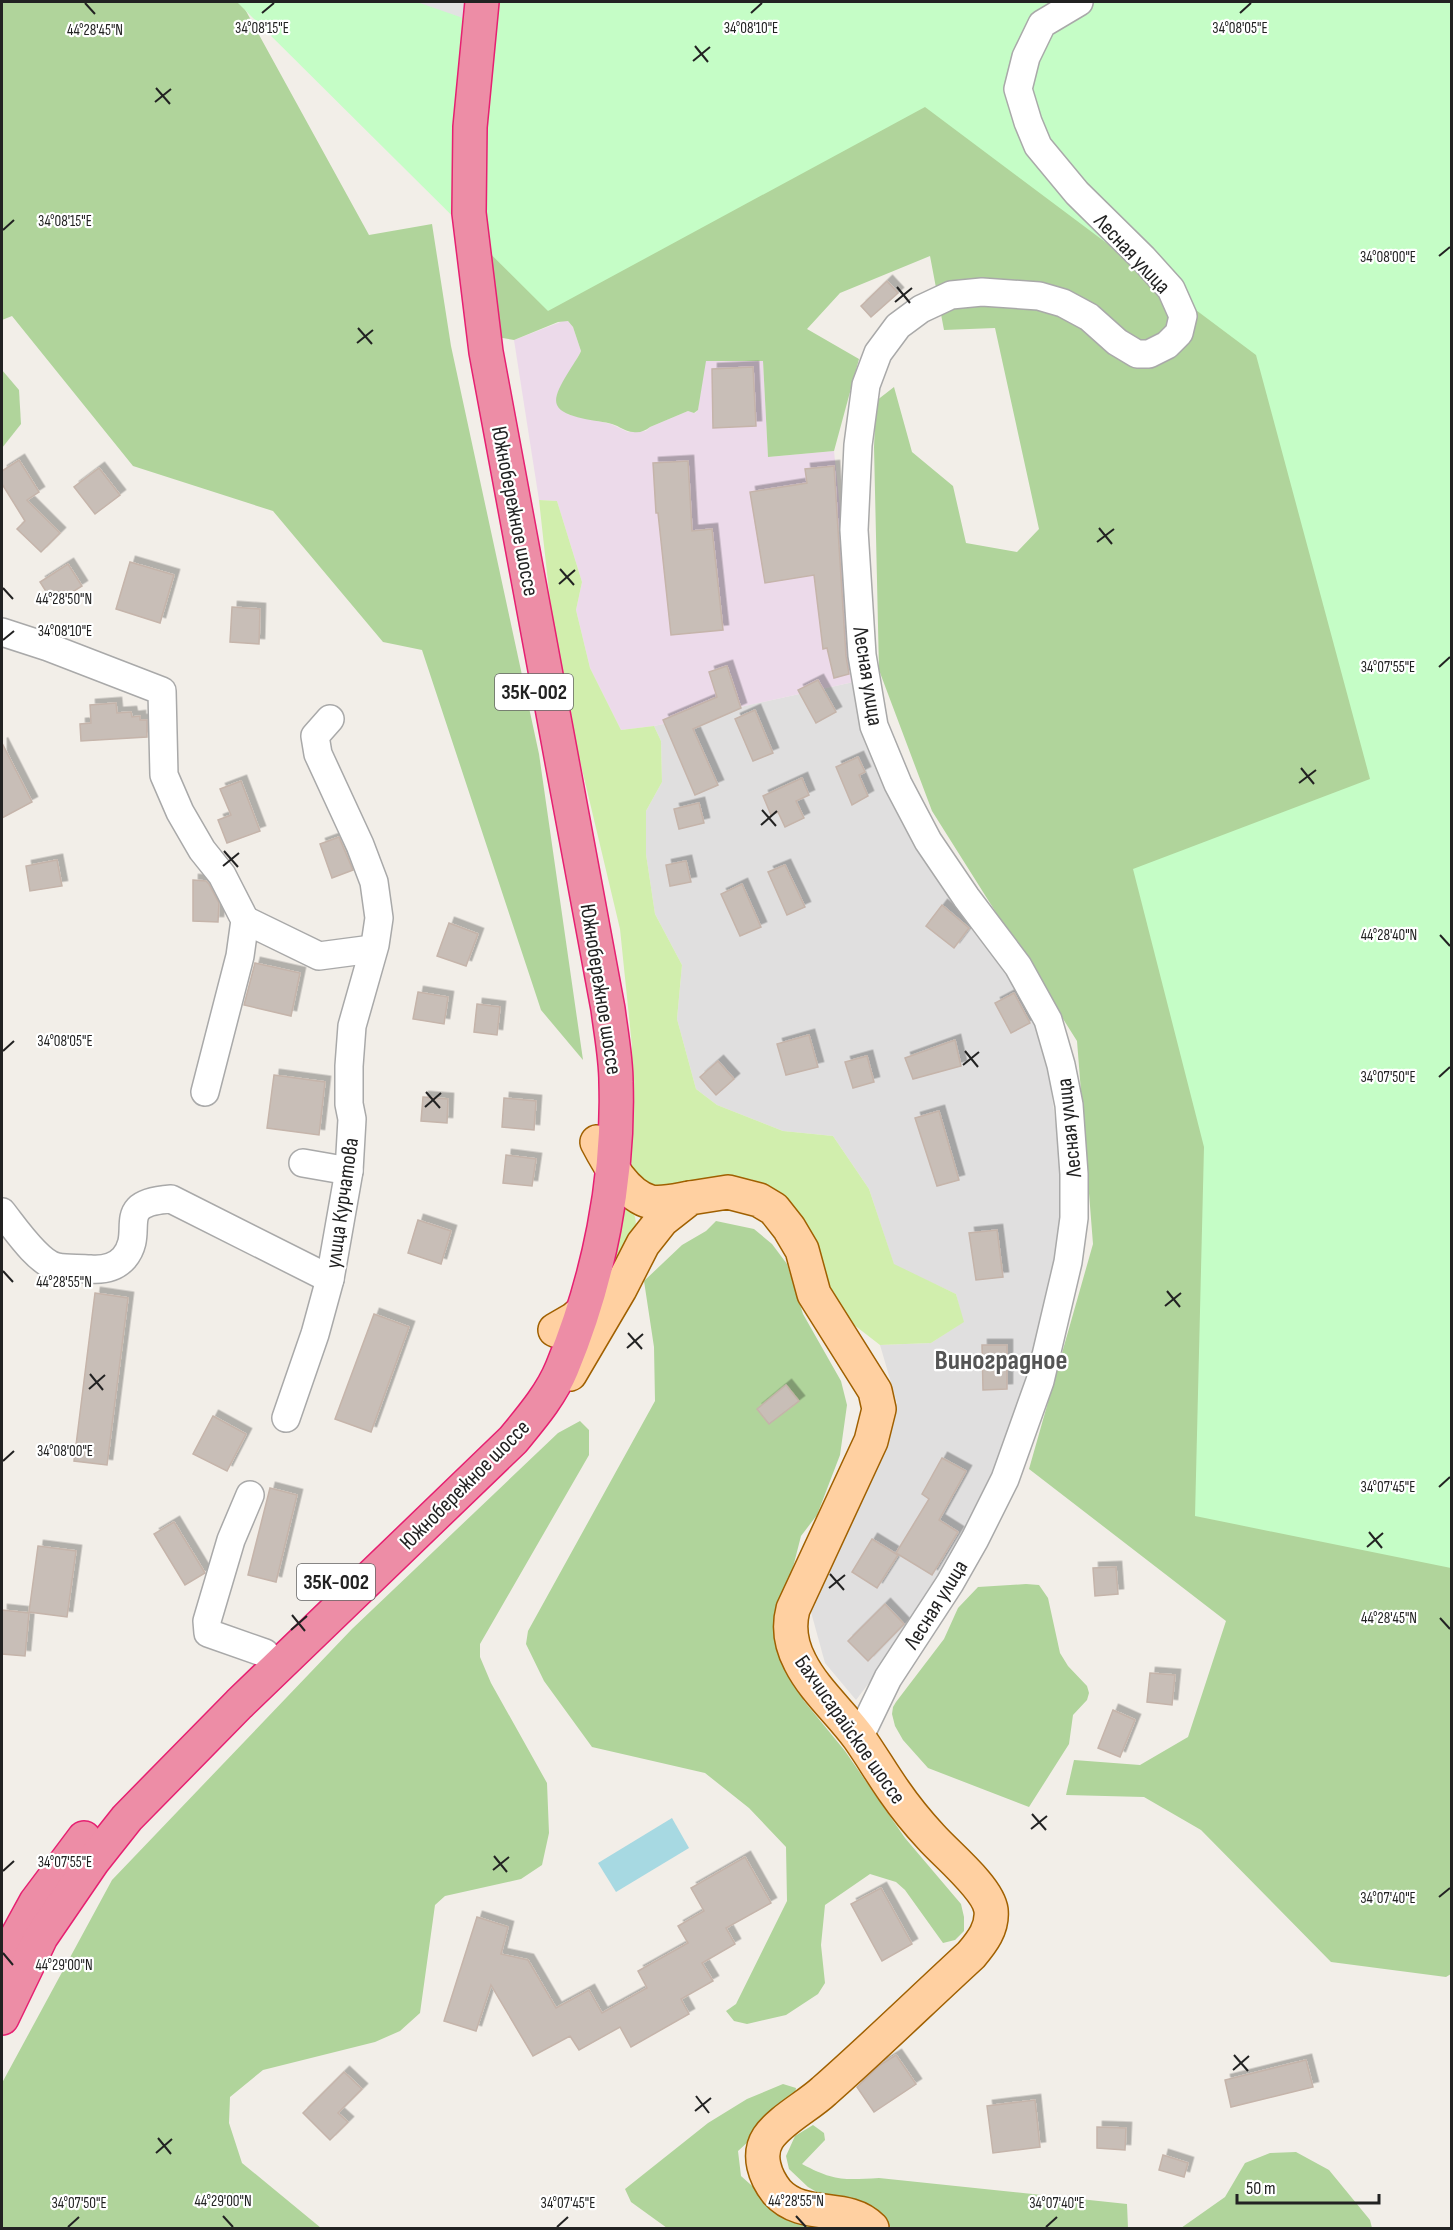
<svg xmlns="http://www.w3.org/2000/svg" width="1453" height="2230" font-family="'Sofia Sans Condensed',sans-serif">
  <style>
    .residential { fill: #e0dfdf }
    .industrial { fill: #ecdaea }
    .grass { fill: #d1eead }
    .forest { fill: #b0d49b }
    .park { fill: #c5fdc6 }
    .parking { fill: #e2e2e2 }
    .water { fill: #a7d9e2 }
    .building { fill: #c8beb7; stroke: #c5b4aa; stroke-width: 1.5; filter: url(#shadow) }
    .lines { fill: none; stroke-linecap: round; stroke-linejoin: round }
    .minor-casing { stroke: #a9a9a9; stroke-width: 30 }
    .major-casing { stroke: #a06000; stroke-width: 36 }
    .highway-casing { stroke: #e62071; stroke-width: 36 }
    .minor { stroke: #fff; stroke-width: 27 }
    .major { stroke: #ffd0a1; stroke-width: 33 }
    .highway { stroke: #ed8da6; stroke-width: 33 }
    .ticks { fill: none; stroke: #222; stroke-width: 2 }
    .labels { text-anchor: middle; stroke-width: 4.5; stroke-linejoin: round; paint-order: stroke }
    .shield { fill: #fff; stroke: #646464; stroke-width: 1.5 }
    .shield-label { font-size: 21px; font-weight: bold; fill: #222 }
    .street-label { font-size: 22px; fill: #222; stroke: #fff }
    .district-label { font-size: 28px; font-weight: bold; fill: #555; stroke: #fff }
    .ticks-label { font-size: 15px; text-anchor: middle; fill: #222; stroke: #fff; stroke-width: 4.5; stroke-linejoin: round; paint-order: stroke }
  </style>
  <defs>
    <filter id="shadow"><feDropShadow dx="5.5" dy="-5.5" stdDeviation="0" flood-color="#0004"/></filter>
  </defs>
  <rect width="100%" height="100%" fill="#f2eee8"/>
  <!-- residential -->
  <polygon class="residential" points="858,681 866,746 898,811 1025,994 1044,1037 1063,1179 1060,1246 1028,1383 991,1476 938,1593 856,1700 825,1663 811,1612 834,1552 897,1403 880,1345 931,1343 963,1322 956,1294 894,1265 869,1189 833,1136 783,1131 717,1105 696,1089 677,1019 682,965 655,914 646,854 646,811 662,782 661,741 654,726"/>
  <!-- industrial -->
  <polygon class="industrial" points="563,321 568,321 573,327 581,351 559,392 567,414 611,424 628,432 646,431 650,427 688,411 695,413 698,410 705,361 763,361 768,457 834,451 858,681 654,726 621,730 590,668 576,610 582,582 557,501 539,500 514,340"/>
  <!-- grass -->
  <g class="grass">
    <polygon points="539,500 557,501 582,582 576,610 590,668 621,730 654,726 661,741 662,782 646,811 646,854 655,914 682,965 677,1019 696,1089 717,1105 783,1131 833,1136 869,1189 894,1264 956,1294 964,1322 931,1343 880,1345 840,1314 821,1266 785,1206 751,1179 717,1178 665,1194 638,1177 629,1163 625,1101 632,1046 620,929 557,664"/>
    <path d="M622,1202C654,1220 622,1257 610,1278Z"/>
  </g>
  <!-- forest -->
  <g class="forest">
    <polygon points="2,2 241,2 369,235 432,224 451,346 539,754 583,1060 541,1010 422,650 383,642 273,511 133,466 12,316 2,320"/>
    <path d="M1451,2V1974L1446,1977L1331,1962L1201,1830L1144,1797L1066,1795L1074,1760L1140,1765L1188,1737L1226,1621L1029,1469L1093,1244L1077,1041L932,811L879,670L874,447L876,401L894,387L912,452L953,486L966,543L1017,552L1039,529L995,328L944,330L930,256L840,293L807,329L859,359L834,451L768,457L763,361H706L698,410L694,413L688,411L650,427C645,431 640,433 633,432C626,432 619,426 612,424C599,420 563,419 557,405C551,393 576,363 581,351L573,327L568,321L558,322L514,340L491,336L481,127Z"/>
    <polygon points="2,370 19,390 21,424 2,448"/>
    <polygon points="716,1221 754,1229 772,1244 787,1264 803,1314 841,1381 847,1405 840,1455 817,1515 801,1536 775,1638 779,1650 804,1701 845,1751 905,1838 961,1904 964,1917 964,1931 955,1940 943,1943 905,1890 896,1882 870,1874 825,1905 821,1945 825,1983 818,1994 786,2015 747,2024 734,2021 726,2011 736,2004 787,1901 786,1847 749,1808 705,1773 592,1747 544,1681 526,1644 528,1631 655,1401 654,1347 644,1281 682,1245 706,1231"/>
    <polygon points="580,1421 589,1430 589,1455 480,1644 480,1657 491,1683 547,1783 549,1833 542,1865 521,1879 445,1896 435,1905 420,2013 400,2031 375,2042 263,2070 230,2097 229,2123 242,2163 321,2228 2,2228 2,2083 112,1880 352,1629 558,1433"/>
    <polygon points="1026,1584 1039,1585 1048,1598 1060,1653 1068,1666 1087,1686 1089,1693 1087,1700 1073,1715 1069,1744 1029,1807 928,1768 903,1740 895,1726 892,1714 893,1707 896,1702 944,1639 958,1608 978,1587"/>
    <polygon points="783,2084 796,2088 794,2100 738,2151 741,2176 770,2202 819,2228 667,2228 631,2202 625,2189 708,2123 747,2099"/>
    <path d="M813,2125L824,2133L825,2140L802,2164C834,2181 843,2180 879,2178L1127,2204L1128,2228H891L886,2221L838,2204L808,2187L789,2169L786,2156L795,2136Z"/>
    <polygon points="1296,2152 1329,2170 1370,2220 1372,2228 1181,2228 1225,2197 1245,2163 1270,2153"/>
  </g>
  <!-- park -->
  <polygon class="park" points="237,2 1451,2 1451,1568 1195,1516 1204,1147 1133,869 1370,779 1256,355 925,107 548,311"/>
  <!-- parking -->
  <polygon class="parking" points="417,2 465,2 463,18"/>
  <!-- water -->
  <polygon class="water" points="672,1818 689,1848 616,1892 598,1863"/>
  <!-- building -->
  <g class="building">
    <polygon points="887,281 898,293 871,317 861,306"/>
    <polygon points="753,367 756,426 713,428 712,369"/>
    <polygon points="19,460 39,492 27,500 60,533 41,552 17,529 25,521 2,484 2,471"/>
    <polygon points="688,461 692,531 712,529 723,630 671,635 658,513 656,513 653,463"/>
    <polygon points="834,466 846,656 849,674 834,678 827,648 823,649 814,575 765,583 750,492 807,483 805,469"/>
    <polygon points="99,468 120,495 95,514 74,487"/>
    <polygon points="130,562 174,575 160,623 116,609"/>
    <polygon points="68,564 82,586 54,604 40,582"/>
    <polygon points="232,607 260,609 259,644 230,642"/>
    <polygon points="727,666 741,708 693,729 718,785 695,795 663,720 717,697 709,672"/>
    <polygon points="818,680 836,712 816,723 798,690"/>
    <polygon points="116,703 117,713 131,712 132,717 140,716 140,720 147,720 147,737 81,741 80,724 91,723 90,705"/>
    <polygon points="755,710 773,753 753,761 735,719"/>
    <polygon points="2,743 32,802 2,818"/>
    <polygon points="858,757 865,772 859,775 868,796 852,805 836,767"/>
    <polygon points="802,778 809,795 796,801 804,818 785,827 778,812 771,815 763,796"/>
    <polygon points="241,781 260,831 227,843 218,820 231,815 220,789"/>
    <polygon points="699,803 704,823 679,829 674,809"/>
    <polygon points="339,837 353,870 332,878 320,844"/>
    <polygon points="57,860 62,886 30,891 26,866"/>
    <polygon points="686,861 691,882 670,886 666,865"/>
    <polygon points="785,865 805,907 787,915 768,872"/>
    <polygon points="193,880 206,881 209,884 219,903 218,922 193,921"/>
    <polygon points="742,884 761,927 740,936 721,894"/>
    <polygon points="942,905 969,928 954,948 926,926"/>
    <polygon points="449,923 478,934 466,966 437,956"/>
    <polygon points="255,963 300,973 291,1016 244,1005"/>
    <polygon points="418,992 448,997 444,1024 413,1019"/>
    <polygon points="1014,993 1030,1023 1011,1033 995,1003"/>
    <polygon points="477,1004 500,1007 497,1035 474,1032"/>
    <polygon points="809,1035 818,1067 786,1075 777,1044"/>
    <polygon points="955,1040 961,1066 913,1079 905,1058"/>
    <polygon points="867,1056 874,1082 853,1088 845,1062"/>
    <polygon points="718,1061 734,1079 716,1095 700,1077"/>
    <polygon points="274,1075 325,1082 319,1135 267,1128"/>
    <polygon points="423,1097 448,1099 447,1123 421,1121"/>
    <polygon points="504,1098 536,1101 534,1130 502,1127"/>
    <polygon points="939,1111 959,1180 937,1186 915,1118"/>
    <polygon points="506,1155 536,1159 532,1186 503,1183"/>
    <polygon points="418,1220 451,1231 441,1264 408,1253"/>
    <polygon points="997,1230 1003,1277 976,1280 969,1233"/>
    <polygon points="95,1293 128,1298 107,1465 74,1461"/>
    <polygon points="374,1314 409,1327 371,1432 335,1419"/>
    <polygon points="982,1345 1007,1345 1007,1389 983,1390"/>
    <polygon points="786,1385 799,1401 769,1424 757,1409"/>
    <polygon points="213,1416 246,1434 227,1471 193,1454"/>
    <polygon points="942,1458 966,1471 939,1520 958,1532 932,1575 896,1553 929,1499 922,1494"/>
    <polygon points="270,1488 297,1495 276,1582 248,1575"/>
    <polygon points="174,1522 205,1573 185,1585 154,1534"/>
    <polygon points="872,1539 898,1555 877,1588 852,1572"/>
    <polygon points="38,1546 76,1551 67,1617 29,1612"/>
    <polygon points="1116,1567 1118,1594 1095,1596 1093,1568"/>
    <polygon points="885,1604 904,1624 868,1661 848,1641"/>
    <polygon points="2,1610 29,1613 25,1656 2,1654"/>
    <polygon points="1150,1673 1175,1675 1172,1705 1147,1702"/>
    <polygon points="1113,1710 1135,1720 1120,1757 1098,1748"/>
    <polygon points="745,1857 771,1903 726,1928 735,1944 702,1963 713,1981 681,1999 689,2014 631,2047 620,2027 579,2050 570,2036 533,2056 491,1985 476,2031 444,2021 477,1917 508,1927 501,1954 528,1960 556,2008 589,1990 602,2013 647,1988 638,1971 688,1943 678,1926 704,1911 691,1888"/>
    <polygon points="881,1888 912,1944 882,1961 851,1904"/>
    <polygon points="896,2055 916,2084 874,2112 857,2087 880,2065"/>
    <polygon points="1306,2060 1313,2087 1231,2107 1225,2080"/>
    <polygon points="344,2072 362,2089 338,2113 348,2122 330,2140 303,2113"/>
    <polygon points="1035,2100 1040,2147 993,2153 987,2106"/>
    <polygon points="1097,2127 1126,2128 1125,2150 1097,2148"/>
    <polygon points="1163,2155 1188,2163 1184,2177 1159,2170"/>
  </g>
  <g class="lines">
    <defs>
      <g id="minor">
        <polyline points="2,632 48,647 162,691 164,775 180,812 202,850 222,875 245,920 240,956 205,1092"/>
        <polyline points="245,920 319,956 372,949"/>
        <polyline points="303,1163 349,1171"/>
        <path d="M2,1212C14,1227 38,1263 57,1267C67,1269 79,1268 90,1269C102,1270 115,1268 124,1258C147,1231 111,1203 171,1199L330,1279"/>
        <polyline points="286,1418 315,1334 330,1279 349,1171 352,1119 349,1104 349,1066 352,1026 375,945 379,918 374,882 360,845 318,754 315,736 330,719"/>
        <polyline points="250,1495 231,1540 207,1621 208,1633 265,1653"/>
        <polyline points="859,1738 888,1678 950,1583 975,1539 1005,1479 1040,1381 1068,1262 1074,1218 1074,1174 1069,1105 1061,1065 1048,1020 1018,966 966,897 928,841 898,784 874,726 862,655 854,530 858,445 866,385 878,353 898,326 921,309 951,295 982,292 1039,296 1063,303 1089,317 1117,342 1137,354 1149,354 1167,345 1179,333 1183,316 1171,289 1143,258 1077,193 1038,146 1028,122 1018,89 1026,57 1042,24 1079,2"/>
      </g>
      <g id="major">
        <path d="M597,1142C608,1163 626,1196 651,1202C663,1204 678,1200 690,1198"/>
        <polyline points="555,1330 574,1319 597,1300"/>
        <path d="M570,1374L620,1289L643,1244L662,1220L690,1198L728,1192L759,1200L774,1209L789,1228L802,1250L814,1294L875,1391L879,1409L871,1441L793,1609C788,1628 791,1645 800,1662C814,1690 840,1712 859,1738C871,1755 882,1774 894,1791C905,1807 918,1823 931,1837C947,1855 988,1888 991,1910C993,1928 982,1942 971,1955C922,2000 874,2047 824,2091C808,2106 780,2120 768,2138C757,2155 765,2177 777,2192C803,2221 847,2202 872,2228"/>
      </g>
      <g id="highway">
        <polyline points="2,1964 36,1902 84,1838"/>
        <path d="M2,2018L41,1937L93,1861L127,1818L239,1704L513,1440C531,1418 551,1395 562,1368C599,1279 619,1179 616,1082C616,1058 611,1033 608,1009L486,352L469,213L470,127L482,2"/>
      </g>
    </defs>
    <!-- minor casing -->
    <use href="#minor" class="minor-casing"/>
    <!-- major casing -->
    <use href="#major" class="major-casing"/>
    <!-- highway casing -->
    <use href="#highway" class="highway-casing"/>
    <!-- minor -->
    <use href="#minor" class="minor"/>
    <!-- major -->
    <use href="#major" class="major"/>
    <!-- highway -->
    <use href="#highway" class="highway"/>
  </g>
  <!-- ticks -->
  <path class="ticks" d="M85,3L95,14M262,13L274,3M751,13L762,3M1240,13L1251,3M695,46L708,62M693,61L710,47M156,88L170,104M155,102L171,89M3,230L14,220M1439,256L1450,247M897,287L910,303M895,302L912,288M358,328L372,344M357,343L373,330M1099,528L1112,544M1097,542L1114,529M560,569L574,585M559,584L575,570M3,588L13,599M3,640L14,631M1439,667L1450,657M1301,768L1314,784M1299,783L1316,770M762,810L776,826M761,825L777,811M224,851L238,867M223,866L239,853M1440,935L1450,946M3,1051L14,1041M965,1051L978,1067M963,1065L979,1052M1439,1077L1450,1067M426,1092L440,1108M425,1107L441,1093M3,1271L13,1282M1167,1291L1180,1307M1165,1306L1181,1293M628,1333L642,1349M627,1348L643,1334M90,1374L103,1390M89,1389L105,1375M3,1461L14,1451M1439,1487L1450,1477M1369,1532L1382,1548M1367,1547L1383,1533M830,1574L844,1590M829,1588L845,1575M292,1615L305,1631M1440,1618L1450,1629M291,1630L307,1616M1032,1814L1046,1830M1031,1829L1047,1816M494,1856L507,1872M493,1870L509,1857M3,1871L14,1861M1439,1897L1450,1888M3,1953L13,1965M1234,2055L1248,2071M1233,2070L1249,2056M696,2096L709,2113M695,2111L711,2098M158,2138L171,2154M156,2153L172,2139M223,2216L233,2227M796,2216L806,2227M68,2227L79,2217M557,2227L568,2217M1046,2227L1057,2217"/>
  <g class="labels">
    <!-- shield labels -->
    <g class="shield">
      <rect x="495" y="674" width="78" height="36" rx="4.5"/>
      <rect x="297" y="1564" width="78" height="36" rx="4.5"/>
    </g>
    <g class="shield-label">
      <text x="534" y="699">35К-002</text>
      <text x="336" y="1589">35К-002</text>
    </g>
    <!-- street labels -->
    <g class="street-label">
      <text transform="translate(1133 253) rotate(47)" y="8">Лесная улица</text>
      <text transform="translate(516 511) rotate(79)" y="8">Южнобережное шоссе</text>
      <text transform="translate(869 676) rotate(81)" y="8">Лесная улица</text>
      <text transform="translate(602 989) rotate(81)" y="8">Южнобережное шоссе</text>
      <text transform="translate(1068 1128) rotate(-96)" y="8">Лесная улица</text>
      <text transform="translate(341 1203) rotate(-82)" y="8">улица Курчатова</text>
      <text transform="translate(464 1484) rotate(-45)" y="8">Южнобережное шоссе</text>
      <text transform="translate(935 1604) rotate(-58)" y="8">Лесная улица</text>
      <text transform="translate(851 1729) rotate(55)" y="8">Бахчисарайское шоссе</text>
    </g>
    <!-- district labels -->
    <g class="district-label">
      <text x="1001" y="1369">Виноградное</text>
    </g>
  </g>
  <g class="ticks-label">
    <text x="262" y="33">34°08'15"E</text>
    <text x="751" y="33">34°08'10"E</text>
    <text x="1240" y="33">34°08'05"E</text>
    <text x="95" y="35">44°28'45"N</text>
    <text x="65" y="226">34°08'15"E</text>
    <text x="1388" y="262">34°08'00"E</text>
    <text x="64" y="604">44°28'50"N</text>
    <text x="65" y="636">34°08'10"E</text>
    <text x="1388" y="672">34°07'55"E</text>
    <text x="1389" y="940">44°28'40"N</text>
    <text x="65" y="1046">34°08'05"E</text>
    <text x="1388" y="1082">34°07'50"E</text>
    <text x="64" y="1287">44°28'55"N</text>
    <text x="65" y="1456">34°08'00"E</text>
    <text x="1388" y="1492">34°07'45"E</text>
    <text x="1389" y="1623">44°28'45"N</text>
    <text x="65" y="1867">34°07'55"E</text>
    <text x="1388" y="1903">34°07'40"E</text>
    <text x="64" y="1970">44°29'00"N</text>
    <text x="223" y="2206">44°29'00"N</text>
    <text x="796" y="2206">44°28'55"N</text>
    <text x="79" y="2208">34°07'50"E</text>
    <text x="568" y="2208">34°07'45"E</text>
    <text x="1057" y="2208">34°07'40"E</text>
  </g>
  <!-- border -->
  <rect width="1453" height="2230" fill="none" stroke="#222222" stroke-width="6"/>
  <!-- scale -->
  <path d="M1237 2194v9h142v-9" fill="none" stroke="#222222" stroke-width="3"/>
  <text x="1246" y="2194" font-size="18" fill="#222222" stroke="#ffffff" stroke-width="4.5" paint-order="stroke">50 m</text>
</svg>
